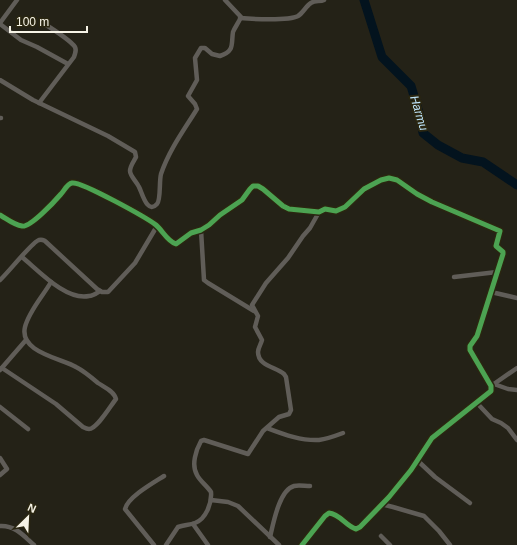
<svg xmlns="http://www.w3.org/2000/svg" width="517" height="545" font-family="Helvetica,sans-serif">
  <style>
    .lines { fill: none; stroke-linecap: round; stroke-linejoin: round }
    .river { stroke: #03131e; stroke-width: 9 }
    .minor { stroke: #605d58; stroke-width: 4.5 }
    .cycleway-casing { stroke: #2a2611; stroke-width: 8 }
    .cycleway { stroke: #4ca352; stroke-width: 5 }
    .labels { text-anchor: middle; stroke-width: 4; stroke-linejoin: round; paint-order: stroke }
    .water-label { font-size: 12px; font-style: italic; fill: #bfe6fc; stroke: #2a2611 }
  </style>
  <rect width="100%" height="100%" fill="#242217"/>
  <g class="lines">
    <!-- river -->
    <polyline class="river" points="364,0 382,57 411,86 420,116 423,133 438,145 462,158 483,162 517,185"/>
    <!-- minor -->
    <g class="minor">
      <path d="M240,18C251,19 289,21 298,16C303,13 306,6 311,3C315,0 320,2 324,0"/>
      <polyline points="0,23 17,0"/>
      <polyline points="0,24 21,40 37,47 68,64"/>
      <path d="M0,80L33,100L108,136L135,152L136,157C134,161 130,166 130,171C130,176 137,182 139,187C142,192 147,215 157,204C161,200 159,181 161,174C169,150 184,130 197,109L195,104L188,96L197,80L195,58L201,48H205L212,54L220,56C235,51 231,44 233,32C235,27 239,22 241,17L225,0"/>
      <path d="M39,103L74,57C75,53 77,51 75,47C71,41 51,28 43,23"/>
      <polyline points="0,118 1,118"/>
      <path d="M0,215C7,219 14,225 22,226C30,228 55,201 61,194C64,191 67,184 72,183C81,181 147,218 156,225C163,231 167,241 176,244L191,233L201,230L209,225L220,215L242,200L250,189L253,186H258L263,189L283,206L289,209L319,212L325,209L336,211L345,207L364,189L381,180L389,178L397,180L417,194L432,202L500,231L496,246L503,252V254L477,336L470,346V350L491,386V391L432,438L411,470L389,497L360,527L356,529C346,526 340,514 329,513L325,516L302,545"/>
      <polyline points="201,230 204,280 208,283 254,311"/>
      <path d="M22,257C38,270 66,301 89,296C93,296 97,293 100,291"/>
      <polyline points="454,277 497,272"/>
      <path d="M0,280C7,274 33,241 39,240C42,239 43,240 45,241L97,289L102,292H108L135,263L157,226"/>
      <polyline points="491,292 517,298"/>
      <path d="M2,368L56,404L83,427C85,428 87,429 89,429C97,429 111,405 116,399C114,391 104,387 98,383C91,377 84,371 76,367C60,358 19,352 25,327C29,311 43,296 51,282"/>
      <polyline points="0,370 26,340"/>
      <polyline points="494,384 508,389 517,390"/>
      <polyline points="491,386 517,368"/>
      <polyline points="476,402 492,419 501,423 508,428 517,440"/>
      <polyline points="0,407 28,429"/>
      <path d="M267,428C283,434 301,441 319,440C327,439 335,436 343,433"/>
      <polyline points="0,458 7,469 0,475"/>
      <polyline points="418,461 435,477 470,503"/>
      <polyline points="211,500 228,502 238,506 279,545"/>
      <polyline points="381,504 393,507 424,516 439,531 450,545"/>
      <polyline points="193,524 208,545"/>
      <path d="M0,526C15,525 24,536 34,545"/>
      <polyline points="381,536 390,545"/>
      <path d="M270,537C273,525 279,490 294,486C298,485 305,486 310,486"/>
      <path d="M154,545L125,509C128,497 153,483 164,476"/>
      <path d="M166,545L178,527C184,525 190,525 195,523C206,519 212,503 211,492C207,486 200,481 197,475C191,465 196,450 201,441L204,440L248,454L263,431L279,417L289,414L291,410L286,377L284,374C276,367 258,366 258,352C258,348 261,344 262,340L255,327L258,316L252,305L266,283L288,258L303,236L310,228L319,212"/>
    </g>
    <defs>
      <path id="cycleway" d="M0,215C7,219 14,225 22,226C30,228 55,201 61,194C64,191 67,184 72,183C81,181 147,218 156,225C163,231 167,241 176,244L191,233L201,230L209,225L220,215L242,200L250,189L253,186H258L263,189L283,206L289,209L319,212L325,209L336,211L345,207L364,189L381,180L389,178L397,180L417,194L432,202L500,231L496,246L503,252V254L477,336L470,346V350L491,386V391L432,438L411,470L389,497L360,527L356,529C346,526 340,514 329,513L325,516L302,545"/>
    </defs>
    <!-- cycleway casing -->
    <use href="#cycleway" class="cycleway-casing"/>
    <!-- cycleway -->
    <use href="#cycleway" class="cycleway"/>
  </g>
  <g class="labels">
    <!-- water labels -->
    <g class="water-label">
      <text transform="translate(419 113) rotate(73)" y="4">Harmu</text>
    </g>
  </g>
  <!-- north arrow -->
  <g transform="translate(28 517) rotate(24)" stroke="#2a2611" stroke-width="3" paint-order="stroke">
  <path d="M0-3L7 15L0 10L-7 15Z" fill="#f6f3e6"/>
  <text y="-6" font-size="11" font-weight="bold" text-anchor="middle" fill="#f6f3e6">N</text>
  </g>
  <!-- scale -->
  <path d="M10 26v6h77v-6" fill="none" stroke="#f6f3e6" stroke-width="2"/>
  <text x="16" y="26" font-size="12" fill="#f6f3e6" stroke="#2a2611" stroke-width="3" paint-order="stroke">100 m</text>
</svg>
